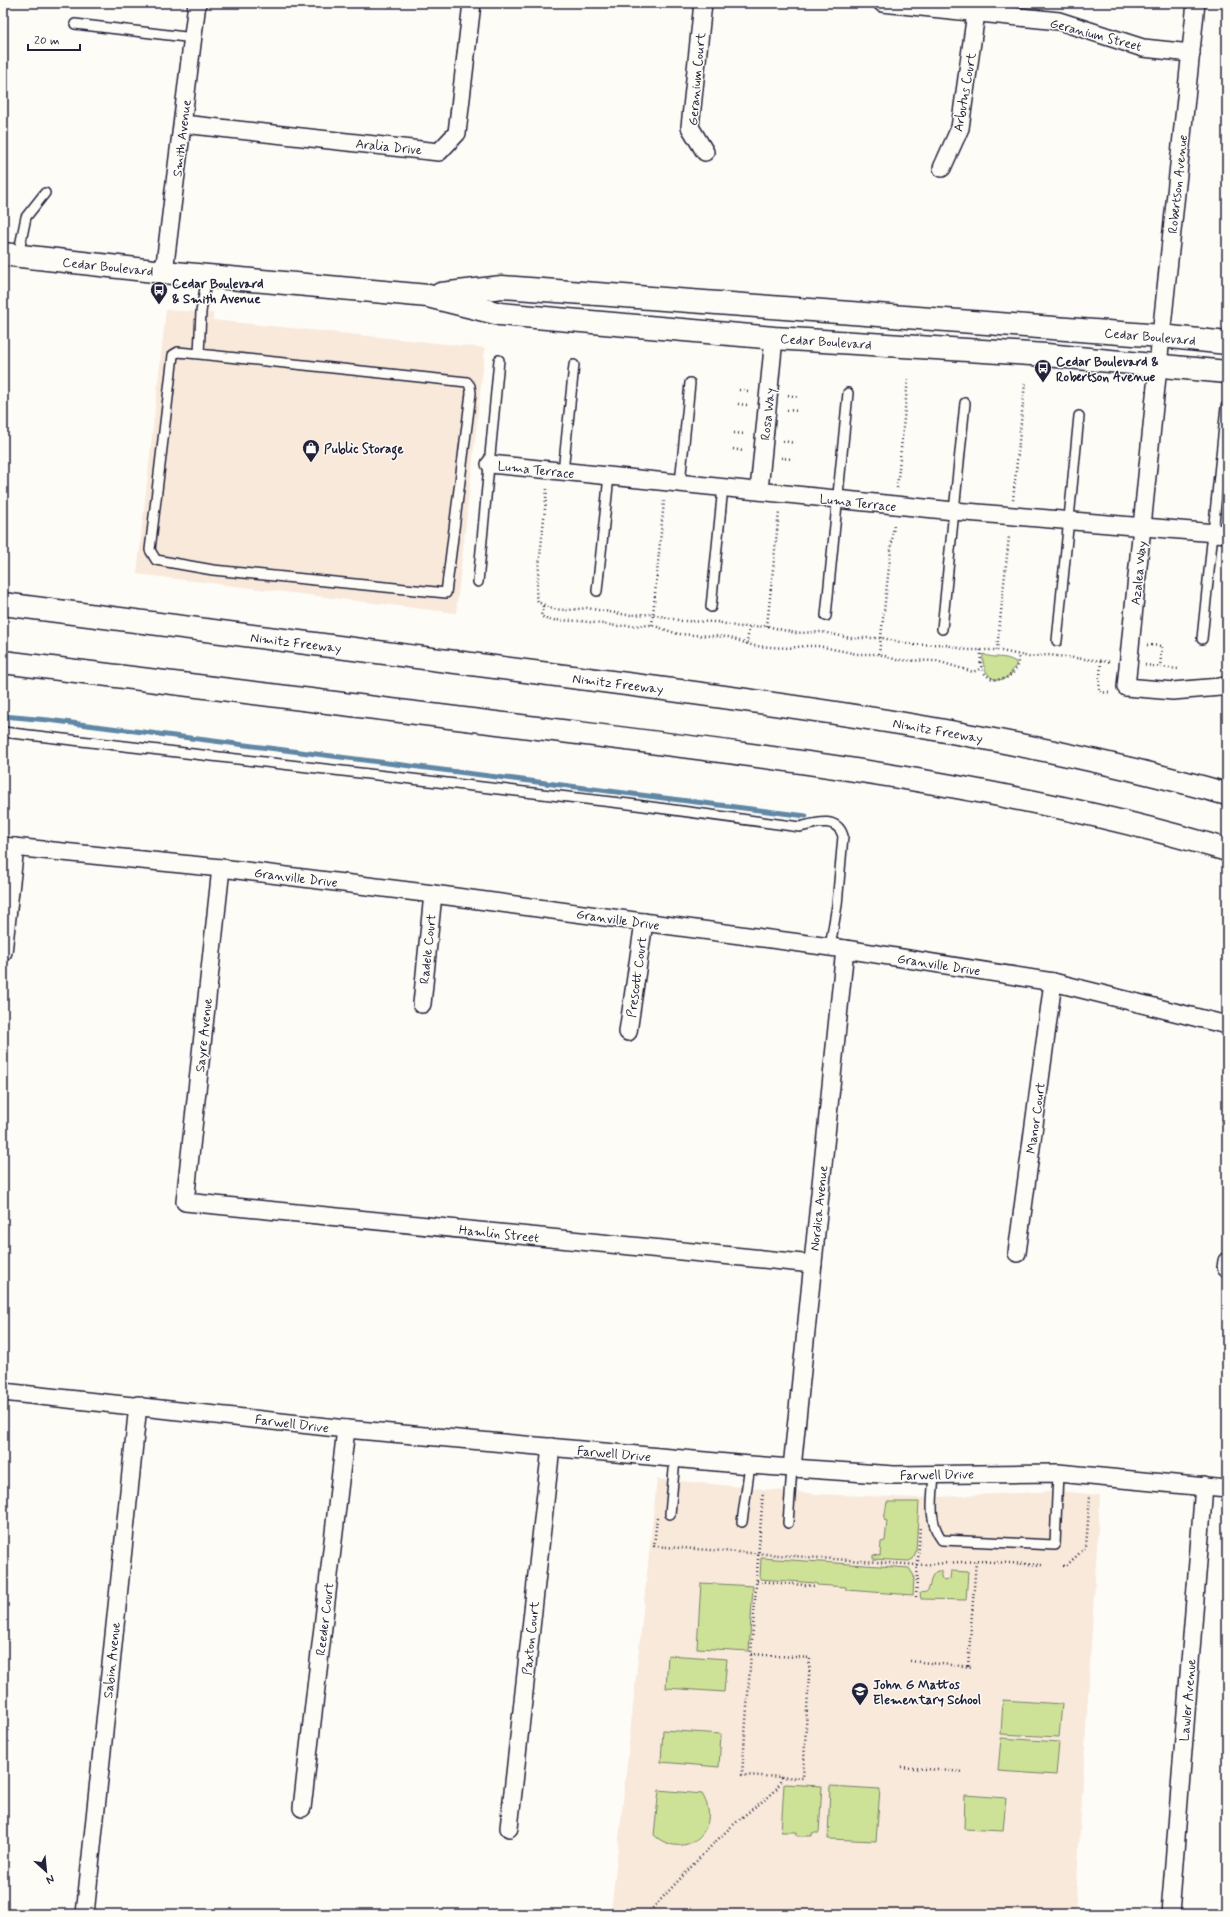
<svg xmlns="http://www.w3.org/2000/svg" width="1230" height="1917" font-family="Mynerve,sans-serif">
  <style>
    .built { fill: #f8e9db }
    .green { fill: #cee297; stroke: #788269 }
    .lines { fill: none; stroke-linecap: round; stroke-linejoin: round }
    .stream { stroke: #6187a5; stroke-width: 5 }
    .lane-casing { stroke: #22223b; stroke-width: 12 }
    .street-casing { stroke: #22223b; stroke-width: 20 }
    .secondary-casing { stroke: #22223b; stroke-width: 25 }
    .highway-casing { stroke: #22223b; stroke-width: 25 }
    .path { stroke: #22223b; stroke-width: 2.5; stroke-dasharray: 1 3; stroke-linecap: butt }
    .lane { stroke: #fdfcf7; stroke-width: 9 }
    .street { stroke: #fdfcf7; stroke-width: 17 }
    .secondary { stroke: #fdfcf7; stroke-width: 22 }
    .highway { stroke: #fdfcf7; stroke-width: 22 }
    .labels { text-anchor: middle; stroke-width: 3; stroke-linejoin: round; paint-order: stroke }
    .street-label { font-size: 13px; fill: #22223b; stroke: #fdfcf7 }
    .poi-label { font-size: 13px; font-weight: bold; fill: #22223b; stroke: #fdfcf7; text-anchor: start }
  </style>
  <rect width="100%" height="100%" fill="#fdfcf7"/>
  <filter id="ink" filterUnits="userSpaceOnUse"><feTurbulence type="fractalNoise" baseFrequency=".025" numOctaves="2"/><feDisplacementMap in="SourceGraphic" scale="8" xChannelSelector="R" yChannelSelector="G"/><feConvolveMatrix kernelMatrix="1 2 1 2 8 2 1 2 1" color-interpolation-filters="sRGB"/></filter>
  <g filter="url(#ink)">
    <!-- built -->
    <g class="built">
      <polygon points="166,310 213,313 213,320 485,348 456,613 137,574"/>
      <polygon points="657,1479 816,1494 917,1498 1057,1491 1100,1495 1075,1914 611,1914"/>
    </g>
    <!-- green -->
    <g class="green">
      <path d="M983,654C996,660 1003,654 1016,662V666L1011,671L1012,673C996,689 981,674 983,654Z"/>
      <polygon points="887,1502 919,1502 916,1551 913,1559 909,1561 873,1559 873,1555 880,1556 881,1542 885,1541 887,1521 884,1520"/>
      <polygon points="761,1558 909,1568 914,1576 913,1595 846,1590 846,1587 817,1585 816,1583 760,1579"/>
      <path d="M937,1571H941V1577L944,1581L950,1579L951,1571L968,1572L966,1600L921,1599L920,1593C922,1592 924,1593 926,1592C932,1589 928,1576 937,1571Z"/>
      <polygon points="701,1583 753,1586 749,1651 697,1648"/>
      <polygon points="668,1655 727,1659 724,1692 666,1688"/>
      <polygon points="1003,1700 1062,1704 1059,1737 1001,1734"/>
      <polygon points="663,1730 721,1734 719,1767 661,1762"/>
      <polygon points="1001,1738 1059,1742 1056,1775 998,1771"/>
      <polygon points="784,1784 822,1786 819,1833 812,1833 812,1836 797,1836 797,1832 781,1832"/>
      <polygon points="830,1786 880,1789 876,1841 828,1839"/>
      <path d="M659,1790L702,1794C724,1829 685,1863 654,1835Z"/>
      <polygon points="965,1795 1006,1798 1003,1831 964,1829"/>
    </g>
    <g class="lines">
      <!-- stream -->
      <polyline class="stream" points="3,716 48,720 806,816"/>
      <defs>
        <g id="lane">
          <polyline points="75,24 194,38"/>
          <polyline points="18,256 26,217 45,193"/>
          <polyline points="199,354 178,352 173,355 150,550 156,560 213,570 446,593 471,393 470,386 467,382 199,354 201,312 207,276"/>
          <polyline points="563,472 574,365"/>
          <polyline points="680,483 690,383"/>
          <polyline points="478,582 499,360"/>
          <polyline points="597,591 609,476"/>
          <polyline points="711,607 723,487"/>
          <polyline points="826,616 848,393"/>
          <polyline points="942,629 965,403"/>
          <polyline points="1202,639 1226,407"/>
          <polyline points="1057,641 1079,416"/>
          <path d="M3,732L629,804L800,827C816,823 837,816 843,836L837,905L830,947"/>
          <path d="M934,1474C933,1497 927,1520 942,1540L1055,1545L1058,1473"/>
          <polyline points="670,1514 675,1459"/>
          <polyline points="742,1522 750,1465"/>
          <polyline points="788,1523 792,1468"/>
        </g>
        <g id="street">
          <polyline points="703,3 690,127 705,152"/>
          <polyline points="882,3 1059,21 1143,48 1191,53"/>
          <polyline points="1196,3 1161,336 1126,687 1173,691 1220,687 1227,685"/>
          <polyline points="183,124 439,152 457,133 472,3"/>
          <polyline points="942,168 960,128 976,13"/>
          <polyline points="164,272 197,3"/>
          <polyline points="490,464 954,511 1227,534"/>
          <polyline points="759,490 774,338"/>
          <polyline points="3,846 221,868 433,894 845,949 1053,982 1227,1025"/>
          <polyline points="221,868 185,1202 813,1264"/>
          <polyline points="3,952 15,847"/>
          <polyline points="422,1004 433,894"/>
          <polyline points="628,1032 644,922"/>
          <polyline points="1017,1253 1053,982"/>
          <polyline points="1226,1268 1227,1261"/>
          <polyline points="3,1392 346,1429 750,1465 894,1475 1058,1473 1227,1489"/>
          <polyline points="792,1468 845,949"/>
          <polyline points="302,1808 346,1429"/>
          <polyline points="509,1828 551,1447"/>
          <polyline points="85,1914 138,1405"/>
          <polyline points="1170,1914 1204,1486"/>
        </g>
        <g id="secondary">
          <polyline points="3,254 163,272 428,296 500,314 774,338 1046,355 1227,372"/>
          <polyline points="441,294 502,287 1161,336 1227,343"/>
        </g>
        <g id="highway">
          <path d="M3,604C193,628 382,653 572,677C792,705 1013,734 1227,794"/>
          <path d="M3,662C195,686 386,709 578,733C796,760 1016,787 1227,850"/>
        </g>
      </defs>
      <!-- lane casing -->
      <use href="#lane" class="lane-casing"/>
      <!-- street casing -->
      <use href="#street" class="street-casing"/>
      <!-- secondary casing -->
      <use href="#secondary" class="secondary-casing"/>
      <!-- highway casing -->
      <use href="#highway" class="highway-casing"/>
      <!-- path -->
      <g class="path">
        <polyline points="739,390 749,391"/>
        <polyline points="788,395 799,397"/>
        <polyline points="738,404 748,405"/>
        <polyline points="787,410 798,411"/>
        <polyline points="734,433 745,434"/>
        <polyline points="783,441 795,443"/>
        <polyline points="733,449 743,451"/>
        <polyline points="781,458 793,459"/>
        <polyline points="897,488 908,379"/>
        <polyline points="547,489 536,596 538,602 552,609 568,610 587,608 627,615 652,614 682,621 717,622 739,627 767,626 795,633 822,632 850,638 882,638 913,645 942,644 967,650 997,650 1029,657 1048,655 1112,662"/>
        <polyline points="1013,500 1025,383"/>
        <polyline points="543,606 541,616 548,620 581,621 617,626 652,625 678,634 728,637 754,646 789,648 804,646 818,646 857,654 879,654 897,660 937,661 973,672 982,668"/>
        <polyline points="652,625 664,501"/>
        <polyline points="767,626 779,512"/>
        <polyline points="747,644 749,627"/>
        <polyline points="1147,645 1162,646 1160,667"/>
        <path d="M981,650C981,656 980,664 982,669C988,683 1007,683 1015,670C1018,666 1018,660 1019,655"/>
        <polyline points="997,650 1009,536"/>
        <polyline points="879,654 894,524"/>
        <polyline points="1101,661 1099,692 1110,693"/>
        <polyline points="1145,665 1178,669"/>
        <polyline points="657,1518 654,1546 918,1565 976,1561 1042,1565"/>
        <polyline points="1063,1566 1066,1566 1086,1547 1090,1495"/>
        <polyline points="757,1581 815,1586"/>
        <polyline points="916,1597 920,1526"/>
        <polyline points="751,1654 810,1658 803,1778 742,1775 763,1492"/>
        <polyline points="910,1661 972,1667"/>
        <polyline points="968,1666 976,1561"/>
        <polyline points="901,1767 964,1772"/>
        <path d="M647,1914C681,1879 713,1840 751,1810C763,1800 779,1793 781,1777"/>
      </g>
      <!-- lane -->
      <use href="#lane" class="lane"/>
      <!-- street -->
      <use href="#street" class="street"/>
      <!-- secondary -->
      <use href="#secondary" class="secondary"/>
      <!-- highway -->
      <use href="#highway" class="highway"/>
    </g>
  </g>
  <!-- icons -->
  <defs>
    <symbol id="bus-pin" viewBox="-11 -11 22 30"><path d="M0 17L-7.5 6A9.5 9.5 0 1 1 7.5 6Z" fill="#22223b" stroke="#fdfcf7"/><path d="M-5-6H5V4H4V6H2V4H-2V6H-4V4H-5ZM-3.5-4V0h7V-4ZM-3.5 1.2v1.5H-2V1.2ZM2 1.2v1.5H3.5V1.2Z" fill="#fff"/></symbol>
    <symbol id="shop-pin" viewBox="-11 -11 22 30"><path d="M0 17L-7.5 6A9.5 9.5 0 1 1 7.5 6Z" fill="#22223b" stroke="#fdfcf7"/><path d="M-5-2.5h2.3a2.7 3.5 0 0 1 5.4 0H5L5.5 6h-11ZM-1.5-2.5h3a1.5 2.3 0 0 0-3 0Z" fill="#fff"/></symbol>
    <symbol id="school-pin" viewBox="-11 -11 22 30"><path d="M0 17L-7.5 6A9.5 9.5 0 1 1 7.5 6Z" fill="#22223b" stroke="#fdfcf7"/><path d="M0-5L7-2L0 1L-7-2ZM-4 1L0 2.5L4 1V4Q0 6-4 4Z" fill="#fff"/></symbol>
  </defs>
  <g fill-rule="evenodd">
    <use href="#bus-pin" x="149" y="280" width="20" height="27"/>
    <use href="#bus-pin" x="1033" y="358" width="20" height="27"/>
    <use href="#shop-pin" x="301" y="438" width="20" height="27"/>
    <use href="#school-pin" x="850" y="1681" width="20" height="27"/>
  </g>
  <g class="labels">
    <!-- street labels -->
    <g class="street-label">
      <text transform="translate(1096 34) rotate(15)" y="5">Geranium Street</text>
      <text transform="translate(696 79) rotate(-85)" y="5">Geranium Court</text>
      <text transform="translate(964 92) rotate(-80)" y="5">Arbutus Court</text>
      <text transform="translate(181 138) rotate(-83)" y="5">Smith Avenue</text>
      <text transform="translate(389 146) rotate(6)" y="5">Aralia Drive</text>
      <text transform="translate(1177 184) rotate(-84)" y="5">Robertson Avenue</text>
      <text transform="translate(108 266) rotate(6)" y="5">Cedar Boulevard</text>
      <text transform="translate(1150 336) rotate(5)" y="5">Cedar Boulevard</text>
      <text transform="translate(826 341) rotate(4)" y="5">Cedar Boulevard</text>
      <text transform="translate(767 414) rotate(-84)" y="5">Rosa Way</text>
      <text transform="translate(536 469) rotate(6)" y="5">Luma Terrace</text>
      <text transform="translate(858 502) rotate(6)" y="5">Luma Terrace</text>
      <text transform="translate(1138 573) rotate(-84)" y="5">Azalea Way</text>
      <text transform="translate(296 642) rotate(7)" y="5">Nimitz Freeway</text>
      <text transform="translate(618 683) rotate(7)" y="5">Nimitz Freeway</text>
      <text transform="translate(938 730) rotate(10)" y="5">Nimitz Freeway</text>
      <text transform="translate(296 877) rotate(7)" y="5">Granville Drive</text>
      <text transform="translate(618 919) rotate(8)" y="5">Granville Drive</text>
      <text transform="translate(427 949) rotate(-84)" y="5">Radele Court</text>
      <text transform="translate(939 964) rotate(9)" y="5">Granville Drive</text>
      <text transform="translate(636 977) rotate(-82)" y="5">Prescott Court</text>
      <text transform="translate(203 1035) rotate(-84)" y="5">Sayre Avenue</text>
      <text transform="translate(1035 1118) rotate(-82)" y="5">Manor Court</text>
      <text transform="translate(818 1208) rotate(-84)" y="5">Nordica Avenue</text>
      <text transform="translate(499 1233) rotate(6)" y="5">Hamlin Street</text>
      <text transform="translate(292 1423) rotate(7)" y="5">Farwell Drive</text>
      <text transform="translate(614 1453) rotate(5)" y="5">Farwell Drive</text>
      <text transform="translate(937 1474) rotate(-1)" y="5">Farwell Drive</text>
      <text transform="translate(324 1619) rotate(-83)" y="5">Reeder Court</text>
      <text transform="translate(530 1638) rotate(-84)" y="5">Paxton Court</text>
      <text transform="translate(111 1660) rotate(-84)" y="5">Sabin Avenue</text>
      <text transform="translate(1187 1700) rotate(-85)" y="5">Lawler Avenue</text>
    </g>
    <!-- poi labels -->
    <g class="poi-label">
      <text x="172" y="288">Cedar Boulevard<tspan x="172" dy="15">&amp; Smith Avenue</tspan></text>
      <text x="1056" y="366">Cedar Boulevard &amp;<tspan x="1056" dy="15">Robertson Avenue</tspan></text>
      <text x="324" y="453">Public Storage</text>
      <text x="873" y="1689">John G Mattos<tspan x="873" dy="15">Elementary School</tspan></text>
    </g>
  </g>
  <!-- margin -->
  <rect width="1230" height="1917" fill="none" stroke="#fdfcf7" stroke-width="16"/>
  <rect x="8" y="8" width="1214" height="1901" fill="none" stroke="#22223b" stroke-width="1.5" filter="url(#ink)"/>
  <!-- north arrow -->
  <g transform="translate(46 1871) rotate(153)" stroke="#fdfcf7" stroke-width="3" paint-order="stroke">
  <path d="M0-3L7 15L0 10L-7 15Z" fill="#22223b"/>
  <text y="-6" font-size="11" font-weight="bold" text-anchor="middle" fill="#22223b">N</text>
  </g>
  <!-- scale -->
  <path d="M28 44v6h52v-6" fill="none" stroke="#22223b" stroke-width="2"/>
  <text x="34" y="44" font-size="12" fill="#22223b" stroke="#fdfcf7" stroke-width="3" paint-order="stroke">20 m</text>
</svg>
